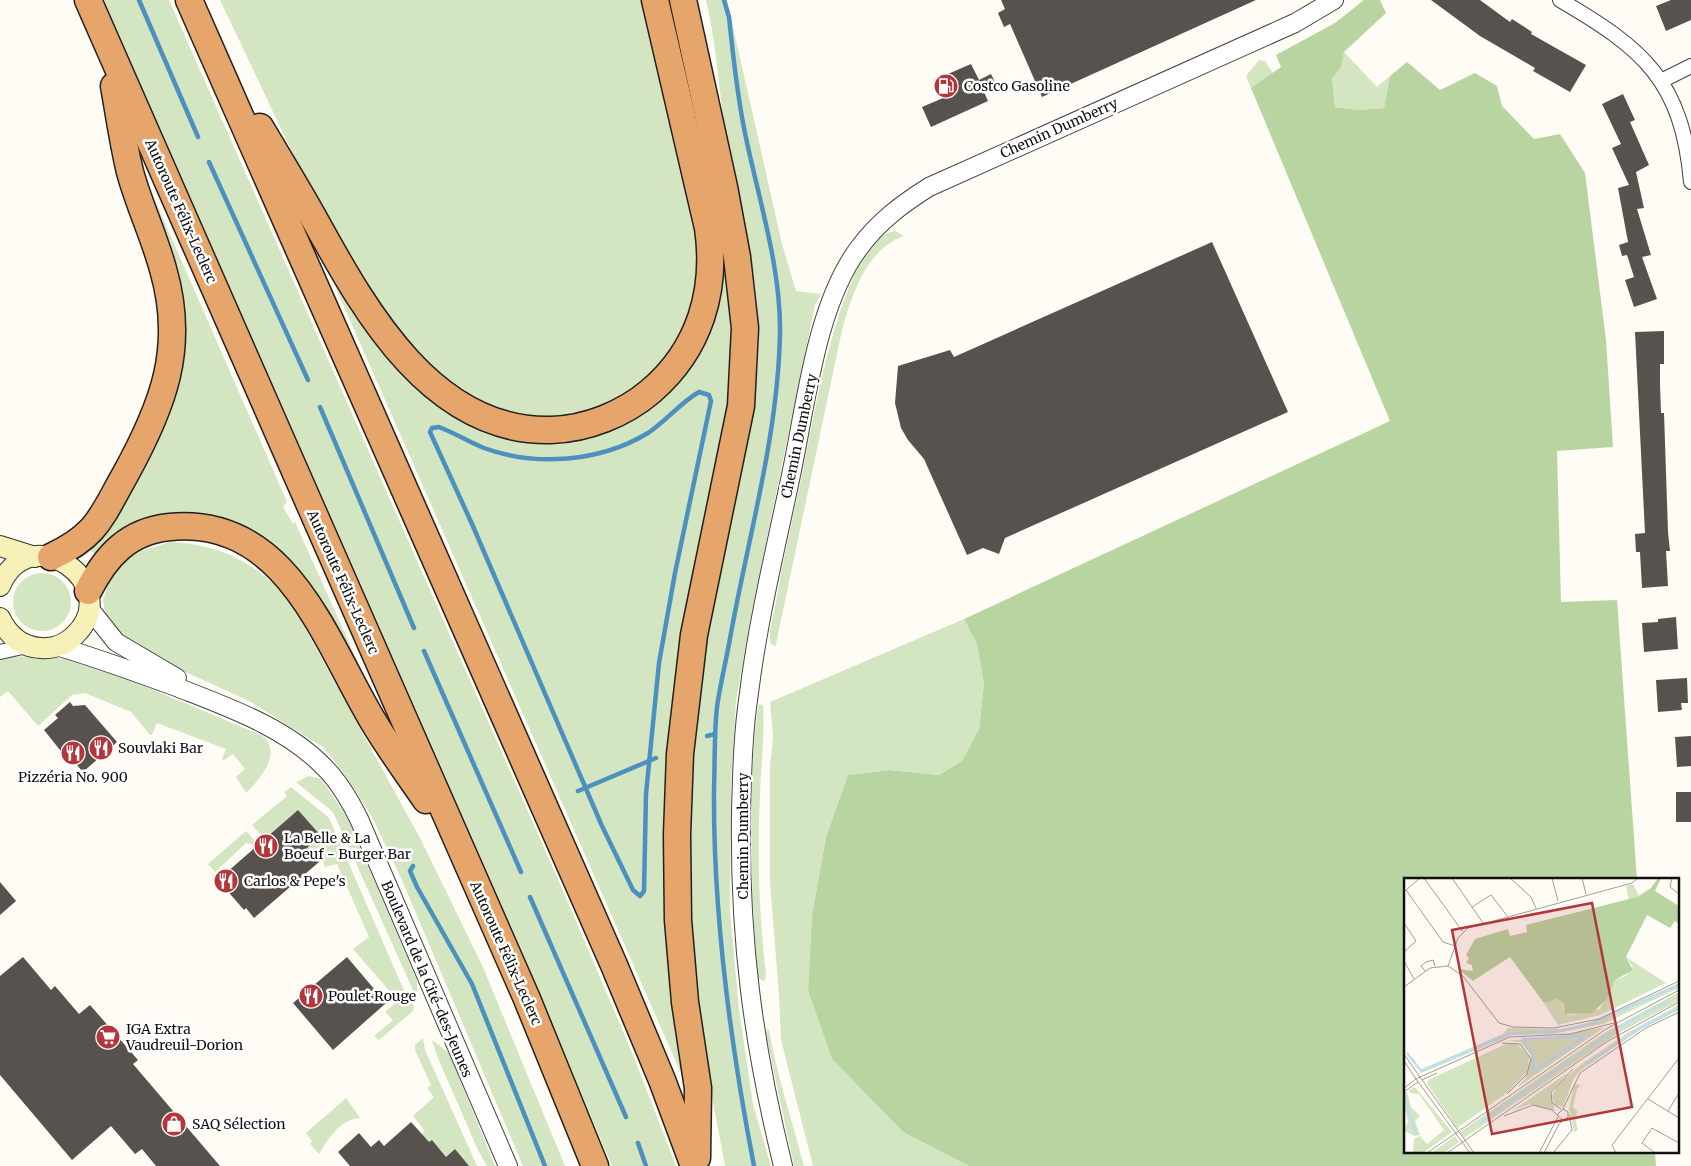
<svg xmlns="http://www.w3.org/2000/svg" width="1691" height="1166" font-family="Merriweather,serif">
  <style>
    .green { fill: #d3e6c1 }
    .forest { fill: #b8d5a1 }
    .lines { fill: none; stroke-linecap: round; stroke-linejoin: round }
    .stream { stroke: #4c90c0; stroke-width: 4.5 }
    .building { fill: #58524e }
    .minor-casing { stroke: #434343; stroke-width: 16 }
    .tertiary-casing { stroke: #434343; stroke-width: 20 }
    .secondary-casing { stroke: #323232; stroke-width: 22 }
    .motorway-casing { stroke: #212121; stroke-width: 29 }
    .minor { stroke: #fff; stroke-width: 14 }
    .tertiary { stroke: #fff; stroke-width: 18 }
    .secondary { stroke: #f7f1b7; stroke-width: 20 }
    .motorway { stroke: #e5a56b; stroke-width: 26 }
    .labels { text-anchor: middle; stroke-width: 5; stroke-linejoin: round; paint-order: stroke }
    .poi-label { font-size: 14px; fill: #101010; stroke: #fff; text-anchor: start }
    .street-label { font-size: 14px; fill: #101010; stroke: #fff }
    .inset-river { fill: none; stroke: #beddf0; stroke-width: 2.5 }
    .inset-road { fill: none; stroke: #9f9e99; stroke-width: 1 }
    .view { fill: #b3363a; fill-opacity: 0.15; stroke: #b3363a; stroke-width: 2.5 }
    .inset-edge { fill: none; stroke: #101010; stroke-width: 2.5 }
  </style>
  <rect width="100%" height="100%" fill="#fefcf5"/>
  <!-- green -->
  <g class="green">
    <polygon points="104,0 169,0 564,893 633,1055 676,1166 612,1166 516,937"/>
    <polygon points="220,0 643,0 704,269 683,342 642,387 587,415 535,419 507,413 475,402 427,365 374,303 313,196"/>
    <path d="M706,0H727L782,244L796,291L821,294L815,305L752,610L736,701L731,784L730,911L739,1010L753,1104L771,1166H725L706,1065L697,1003L690,925L687,853L696,690L749,427L729,158C720,105 718,52 706,0Z"/>
    <polygon points="1344,52 1377,87 1390,76 1384,108 1357,110 1335,107 1332,79 1341,67"/>
    <polygon points="1259,60 1265,61 1273,73 1251,88 1246,76"/>
    <polygon points="154,198 287,502 283,507 293,524 295,522 372,694 231,526 95,555 87,547 168,407 147,201"/>
    <path d="M895,231L904,236C866,249 852,295 842,330L777,639L776,646L773,645C770,643 770,644 770,639C769,627 774,614 776,602C783,559 793,517 802,475C812,429 841,238 895,231Z"/>
    <polygon points="718,232 731,276 734,384 690,602 686,1068 680,1071 335,286 339,283 500,431 663,395"/>
    <path d="M170,542C222,545 248,560 287,595L421,840L482,965L565,1166H523L401,878L372,817L345,775L323,747L249,701L137,650L120,636L106,617L103,600L111,575L131,554Z"/>
    <circle cx="42" cy="602" r="29"/>
    <polygon points="964,619 977,644 984,684 979,729 962,761 939,775 889,770 848,775 826,837 812,915 808,991 832,1059 903,1132 969,1166 813,1166 781,1040 779,995 770,882 770,767 773,737 770,702"/>
    <path d="M5,656L80,659L261,735C284,752 260,779 246,793L236,777L245,769L233,754L224,760L222,759L226,749L157,723L152,735H150L131,712L85,693L72,695L38,726L8,691L0,697V658Z"/>
    <path d="M760,704L763,706C765,736 761,764 760,794C757,854 759,915 766,975L765,980L763,981L758,978L757,971C751,883 747,793 758,706Z"/>
    <polygon points="309,776 321,779 347,817 417,981 417,999 333,812 296,782"/>
    <polygon points="291,787 329,818 406,995 414,1006 413,1011 379,1040 374,1036 393,1020 385,1012 398,1001 353,949 369,937 337,864 325,867 322,860 319,862 307,848 320,836 265,839 252,825 287,796 284,792"/>
    <polygon points="246,831 257,843 255,845 246,843 215,872 208,864"/>
    <path d="M767,1028L769,1030C777,1075 792,1121 804,1166H794L766,1035Z"/>
    <polygon points="423,1038 425,1050 477,1166 467,1166 455,1149 446,1157 432,1140 426,1145 422,1134 425,1131 413,1116 434,1097 427,1088 431,1085 415,1050 415,1045"/>
    <polygon points="432,1040 449,1053 495,1166 487,1166 478,1150 437,1056"/>
    <path d="M346,1098L360,1118C340,1119 328,1139 319,1154L310,1144L312,1141L306,1133Z"/>
  </g>
  <!-- forest -->
  <polygon class="forest" points="1364,0 1380,0 1386,13 1344,52 1341,67 1332,79 1335,107 1357,110 1384,108 1390,76 1407,62 1440,90 1475,73 1497,86 1502,106 1534,139 1560,134 1585,173 1606,340 1613,447 1557,451 1561,602 1617,600 1637,880 1405,880 1405,1152 1655,1152 1656,1166 969,1166 903,1132 832,1059 808,991 812,915 826,837 848,775 889,770 939,775 962,761 979,729 984,684 977,644 964,619 1390,421 1251,88 1281,67 1276,55 1335,23"/>
  <g class="lines">
    <!-- stream -->
    <g class="stream">
      <polyline points="139,0 198,137"/>
      <path d="M724,0L729,17C733,56 737,95 745,133C758,197 781,267 780,333C778,438 747,541 729,644C725,665 720,686 717,707C714,734 715,762 714,789C713,915 730,1042 754,1166"/>
      <polyline points="209,162 308,380"/>
      <path d="M699,392L709,395L711,401L675,573L659,663L646,794L644,891L640,896L633,890L602,826L472,524L430,432L432,428L439,427C455,433 469,442 484,448C536,467 600,462 648,433C666,421 680,403 699,392Z"/>
      <polyline points="320,407 414,628"/>
      <polyline points="424,651 521,872"/>
      <polyline points="707,736 715,734"/>
      <polyline points="578,791 656,758"/>
      <polyline points="413,866 410,871 417,887 472,984 545,1166"/>
      <polyline points="530,897 626,1117"/>
      <polyline points="638,1143 646,1166"/>
    </g>
  </g>
  <!-- building -->
  <g class="building">
    <polygon points="1001,0 1256,0 1042,97 1010,24 1004,27 998,13 1005,9"/>
    <polygon points="1431,0 1480,0 1510,22 1512,19 1532,32 1531,34 1586,65 1570,92 1533,71 1535,68 1480,36"/>
    <polygon points="1671,0 1691,0 1691,20 1666,31 1656,6"/>
    <polygon points="971,64 979,80 991,74 997,86 984,92 988,101 931,127 922,107 943,98 934,80"/>
    <polygon points="1623,94 1635,120 1630,122 1649,165 1636,172 1644,208 1637,209 1651,255 1642,257 1657,299 1634,307 1625,280 1634,277 1627,255 1622,256 1619,245 1628,242 1618,188 1629,185 1612,148 1621,144 1602,104"/>
    <polygon points="1212,242 1288,412 1005,538 999,554 983,548 967,555 924,459 908,440 901,428 895,403 898,366 950,350 954,357"/>
    <polygon points="1664,331 1664,364 1660,364 1660,385 1661,413 1664,413 1668,532 1670,551 1666,551 1668,586 1642,588 1640,552 1636,552 1635,534 1645,533 1635,332"/>
    <polygon points="1676,617 1678,649 1644,652 1642,623 1658,622 1658,619"/>
    <polygon points="1687,678 1688,703 1681,703 1682,710 1658,712 1656,680"/>
    <polygon points="70,702 73,706 85,705 117,742 83,772 66,752 64,755 44,730 58,718 55,715"/>
    <polygon points="1691,736 1691,766 1677,767 1675,737"/>
    <rect x="1676" y="792" width="15" height="30"/>
    <polygon points="298,810 321,836 307,848 319,862 254,918 246,908 244,910 218,880"/>
    <polygon points="0,882 16,901 0,915"/>
    <polygon points="23,957 51,990 55,986 79,1014 90,1005 138,1060 133,1064 220,1166 156,1166 142,1149 135,1154 111,1126 72,1160 0,1075 0,976"/>
    <polygon points="347,957 386,1003 333,1050 293,1003"/>
    <polygon points="411,1122 429,1142 432,1140 446,1157 455,1149 469,1166 350,1166 338,1152 359,1133 371,1147 379,1140 384,1146"/>
  </g>
  <g class="lines">
    <defs>
      <g id="minor">
        <path d="M1560,0C1644,49 1682,81 1691,182"/>
        <polyline points="1661,81 1691,66"/>
        <polyline points="0,652 27,646"/>
      </g>
      <g id="tertiary">
        <polyline points="89,608 116,642 177,678"/>
        <path d="M56,646C98,658 138,673 179,688C230,708 287,728 325,768C340,783 350,801 359,819L508,1166"/>
        <path d="M783,1166C753,1044 739,938 741,812C742,773 743,732 749,693C758,620 776,547 791,475C806,405 816,305 859,248C878,222 902,204 929,187L1295,23L1334,0"/>
      </g>
      <g id="secondary">
        <polyline points="0,546 35,557"/>
        <path d="M0,586C30,515 126,585 75,635C66,644 54,649 41,648C21,647 8,635 0,618"/>
      </g>
      <g id="motorway">
        <polyline points="88,0 527,999 595,1166"/>
        <polyline points="189,0 614,965 662,1080 694,1166"/>
        <polyline points="683,0 724,187 737,257 745,328 741,406 694,635 680,754 677,835 678,920 685,1002 698,1088 697,1158"/>
        <path d="M260,127C279,159 299,191 317,224C366,313 434,433 551,430C587,429 624,414 651,391C700,349 717,290 708,228L655,0"/>
        <path d="M51,557C98,535 101,517 125,475C163,406 186,348 163,269C154,236 139,205 130,172C123,143 119,114 114,86"/>
        <path d="M88,591C106,556 128,531 170,527C287,516 325,641 373,721C389,748 408,774 426,800"/>
      </g>
    </defs>
    <!-- minor casing -->
    <use href="#minor" class="minor-casing"/>
    <!-- tertiary casing -->
    <use href="#tertiary" class="tertiary-casing"/>
    <!-- secondary casing -->
    <use href="#secondary" class="secondary-casing"/>
    <!-- motorway casing -->
    <use href="#motorway" class="motorway-casing"/>
    <!-- minor -->
    <use href="#minor" class="minor"/>
    <!-- tertiary -->
    <use href="#tertiary" class="tertiary"/>
    <!-- secondary -->
    <use href="#secondary" class="secondary"/>
    <!-- motorway -->
    <use href="#motorway" class="motorway"/>
  </g>
  <!-- icons -->
  <defs>
    <symbol id="fuel-disc" viewBox="-11 -11 22 22"><circle r="9.5" fill="#b3363a" stroke="#fff"/><path d="M-5.5-6h7V0h2V4h1.3V-2.5L3-4.5l.8-.8L6-3V5H2.5V1h-1V6h-7ZM-4.2-4.7v3.2H.2V-4.7Z" fill="#fff"/></symbol>
    <symbol id="restaurant-disc" viewBox="-11 -11 22 22"><circle r="9.5" fill="#b3363a" stroke="#fff"/><path d="M-5-6h1v4h1v-4h1v4h1v-4h1v5L-1.5 .5V6h-2V.5L-5-1ZM5-6V6H3V1.5H1.5Q1.5-4 5-6Z" fill="#fff"/></symbol>
    <symbol id="supermarket-disc" viewBox="-11 -11 22 22"><circle r="9.5" fill="#b3363a" stroke="#fff"/><path d="M-6-5.5h2.5l.6 2H6L4.5 2H-2.5L-4.4-4H-6ZM-1.5 3.2a1.3 1.3 0 1 0 .1 0ZM3 3.2a1.3 1.3 0 1 0 .1 0Z" fill="#fff"/></symbol>
    <symbol id="shop-disc" viewBox="-11 -11 22 22"><circle r="9.5" fill="#b3363a" stroke="#fff"/><path d="M-5-2.5h2.3a2.7 3.5 0 0 1 5.4 0H5L5.5 6h-11ZM-1.5-2.5h3a1.5 2.3 0 0 0-3 0Z" fill="#fff"/></symbol>
  </defs>
  <g fill-rule="evenodd">
    <use href="#fuel-disc" x="932" y="72" width="28" height="28"/>
    <use href="#restaurant-disc" x="87" y="734" width="28" height="28"/>
    <use href="#restaurant-disc" x="59" y="739" width="28" height="28"/>
    <use href="#restaurant-disc" x="252" y="832" width="28" height="28"/>
    <use href="#restaurant-disc" x="212" y="867" width="28" height="28"/>
    <use href="#restaurant-disc" x="297" y="982" width="28" height="28"/>
    <use href="#supermarket-disc" x="94" y="1023" width="28" height="28"/>
    <use href="#shop-disc" x="160" y="1110" width="28" height="28"/>
  </g>
  <g class="labels">
    <!-- poi labels -->
    <g class="poi-label">
      <text x="964" y="91">Costco Gasoline</text>
      <text x="118" y="753">Souvlaki Bar</text>
      <text x="73" y="782" text-anchor="middle">Pizzéria No. 900</text>
      <text x="284" y="843">La Belle &amp; La<tspan x="284" dy="16">Boeuf - Burger Bar</tspan></text>
      <text x="244" y="886">Carlos &amp; Pepe's</text>
      <text x="328" y="1001">Poulet Rouge</text>
      <text x="126" y="1034">IGA Extra<tspan x="126" dy="16">Vaudreuil-Dorion</tspan></text>
      <text x="192" y="1129">SAQ Sélection</text>
    </g>
    <!-- street labels -->
    <g class="street-label">
      <text transform="translate(1059 128) rotate(-24)" y="5">Chemin Dumberry</text>
      <text transform="translate(181 211) rotate(66)" y="5">Autoroute Félix-Leclerc</text>
      <text transform="translate(799 436) rotate(-78)" y="5">Chemin Dumberry</text>
      <text transform="translate(343 582) rotate(66)" y="5">Autoroute Félix-Leclerc</text>
      <text transform="translate(743 836) rotate(-90)" y="5">Chemin Dumberry</text>
      <text transform="translate(506 953) rotate(66)" y="5">Autoroute Félix-Leclerc</text>
      <text transform="translate(427 979) rotate(67)" y="5">Boulevard de la Cité-des-Jeunes</text>
    </g>
  </g>
  <!-- overview -->
  <g transform="translate(1404 878)">
    <rect width="275" height="275" fill="#fefcf5"/>
    <path d="M229,6L235,18L225,22L222,8ZM222,79L262,105L196,137L154,147L140,125L147,121L157,122L161,136L169,137L196,131L211,102L222,98L229,89ZM275,105V110L199,146L149,156L109,157L17,195L18,191L99,156L104,150L155,151L180,147ZM275,114V123L216,154L60,260L56,254L200,155ZM275,127V132L239,150L177,192L170,200L159,229L151,227L148,219L153,207L179,185L223,155ZM201,149L114,209V208L121,201L127,177L116,164L101,163L152,158ZM104,165L113,166L125,178L124,193L104,214L53,250L23,205L24,202ZM163,195L146,214L151,233L126,226L108,233ZM173,206L177,208L173,211L169,229L174,234L171,239L174,252L170,254L165,231L170,207ZM11,209L48,254L19,275H9L10,261L16,258L23,266L40,252L15,216L6,215L5,212ZM3,214L7,229L16,238L11,243L16,257L10,258L0,252L4,244L0,227V216ZM51,258L55,264L40,275H27Z" fill="#d3e6c1"/>
    <path d="M254,0H257L251,13L275,28V46L271,43L266,50L243,37L222,79L229,92L211,102L203,121L188,135L161,136L159,125L153,121L140,125L106,79L69,103L54,91L69,93L68,87L62,85L65,80L62,77L71,61L104,51L106,58L123,54L122,47L233,19L247,10Z" fill="#b8d5a1"/>
    <path class="inset-river" d="M239,136L265,123M210,152L236,138M181,158L173,164L129,194L130,177L119,161ZM183,171L208,154M3,175L17,193L104,156L156,153L189,145L275,107M182,186L233,152L275,130M156,190L180,173M129,208L154,191M0,217L12,257M102,227L126,210M75,246L99,229"/>
    <path class="inset-road" d="M16,0L2,12L39,64L51,68M20,0L59,54M48,0L79,45M106,0L127,19L132,30M148,0L154,23M178,0L182,16M268,0L266,9L275,16M68,29L87,17L104,39M0,45L12,63L0,74M0,83L10,101M44,88L54,60L64,50L228,5L234,0M21,93L17,88L22,84L29,82L31,88M0,109L26,90L44,88L59,98L95,145L109,149L150,150L195,141L275,103M98,165L116,166L127,181L123,196L103,216M0,176L16,199M0,183L12,201L0,210M16,199L106,159L166,156L210,145M18,202L33,195M0,214L14,204M244,221L275,240M157,231L148,225L147,214L169,191M159,231L176,195L242,150L275,134M264,233L275,215M100,238L129,227L148,232L153,237M23,275L202,151L275,112M43,275L204,163L275,124M66,275L12,201L16,199L70,275M135,275L154,239M140,275L155,246L164,239V234L159,231L153,237L159,242M149,275L168,252L165,237M212,275L208,267L275,180M251,275L238,265L248,250L275,265"/>
    <path class="view" d="M188,25L228,229L88,256L48,52Z"/>
    <rect width="275" height="275" class="inset-edge"/>
  </g>
</svg>
